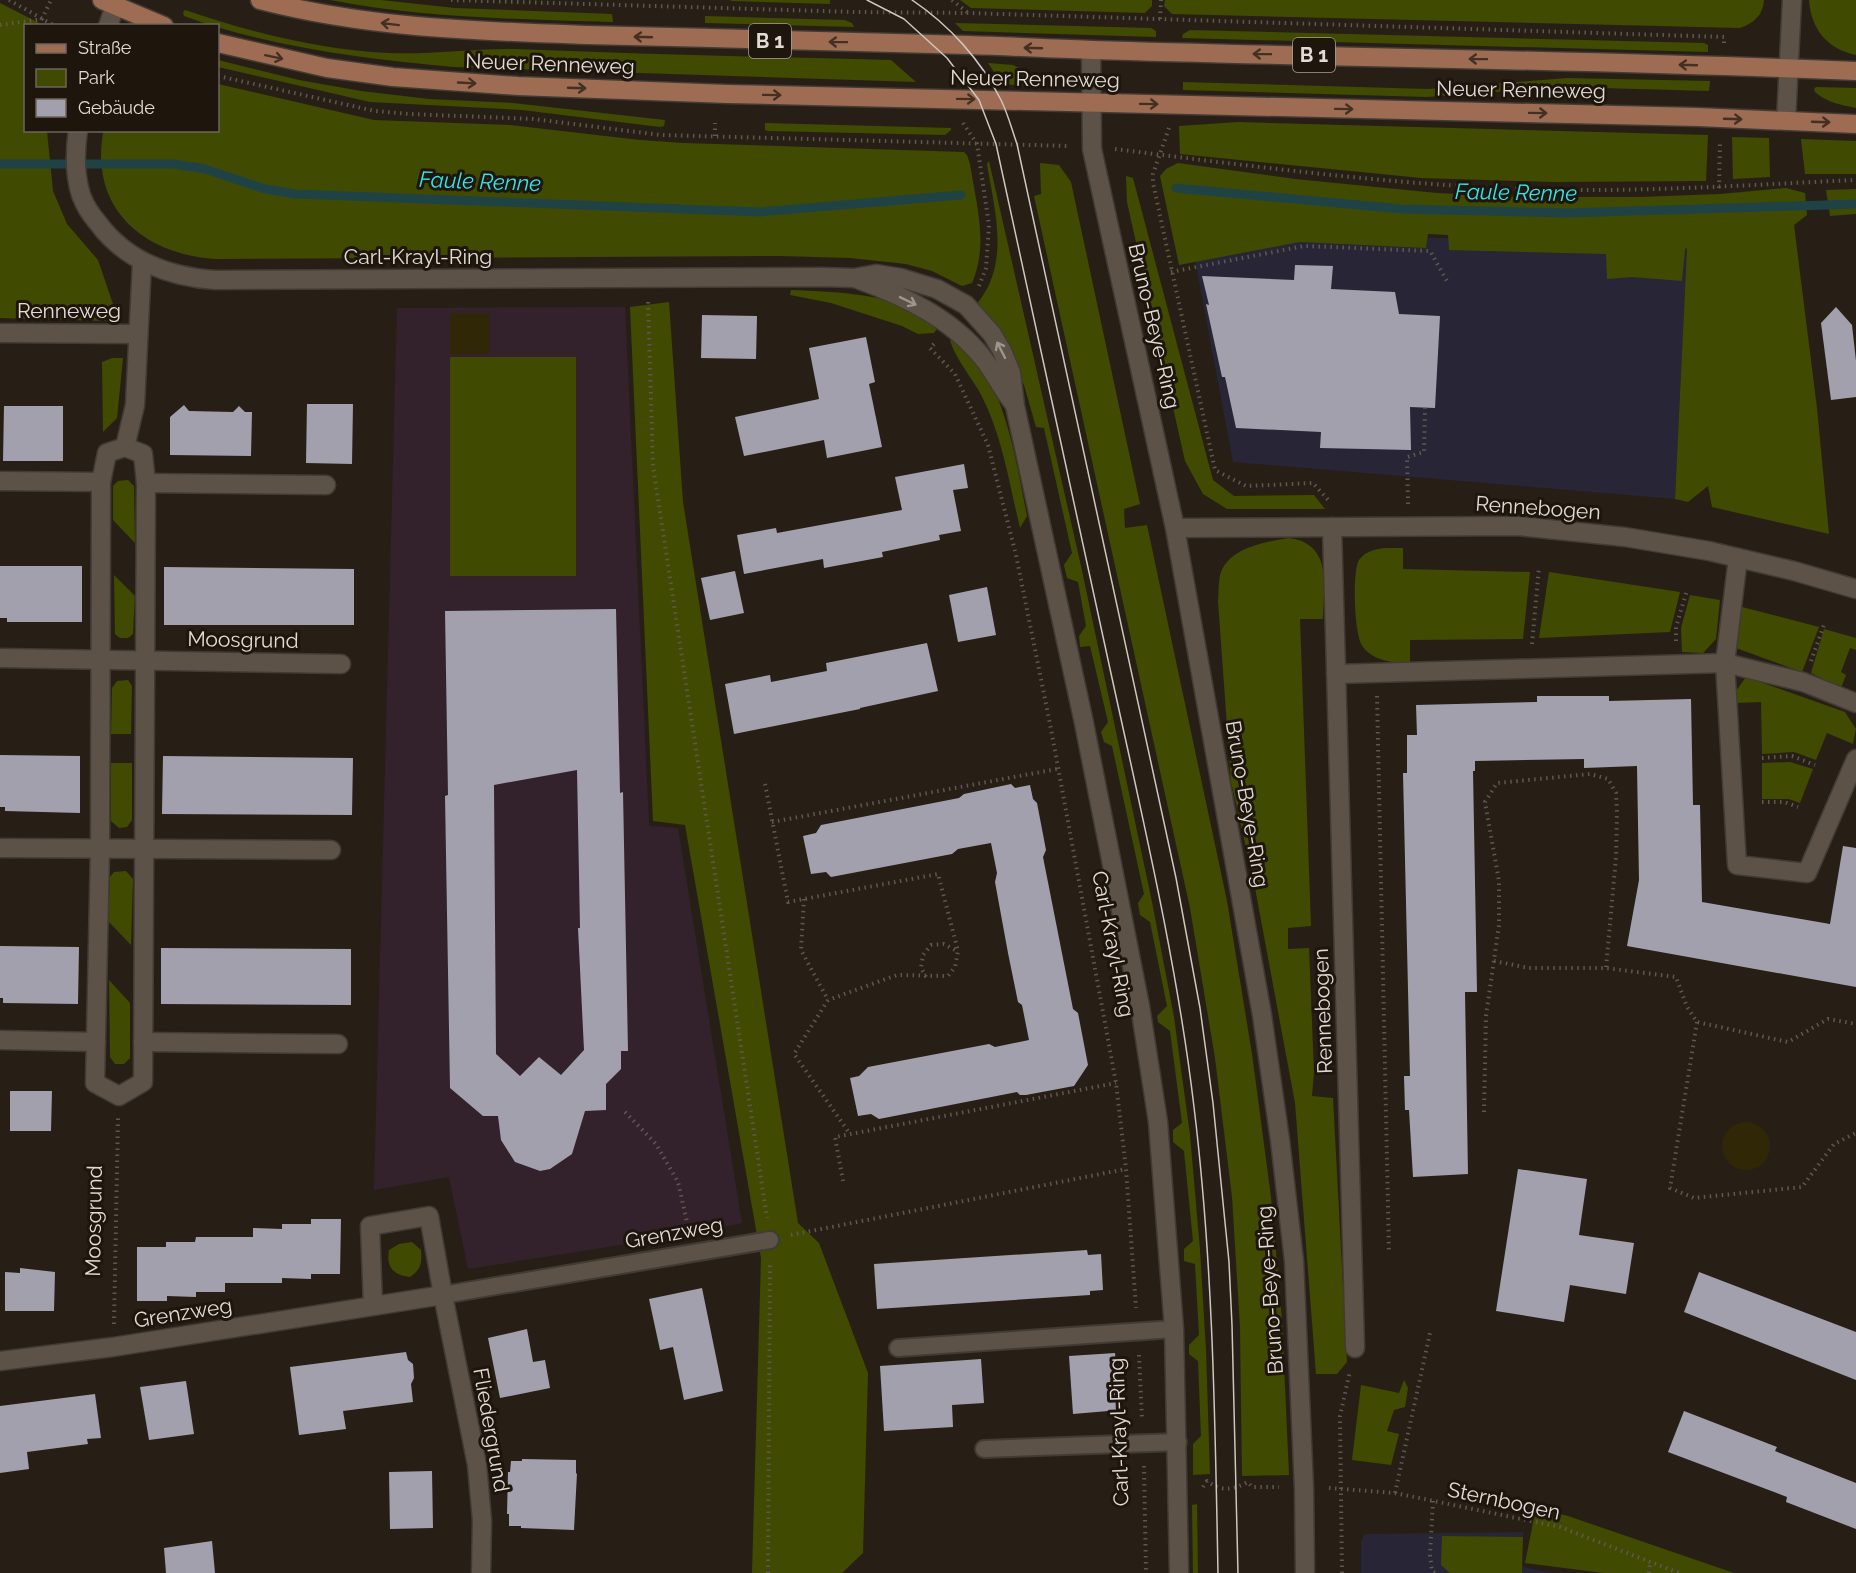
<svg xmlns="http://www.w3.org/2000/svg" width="1856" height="1573" font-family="Raleway,sans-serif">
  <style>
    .commercial { fill: #282536 }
    .education { fill: #33222c }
    .green { fill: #404b01 }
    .sand { fill: #302706 }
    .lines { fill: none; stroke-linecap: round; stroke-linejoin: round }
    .stream { stroke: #1f4345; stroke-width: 9 }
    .building { fill: #a3a0ae; fill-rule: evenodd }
    .service-casing { stroke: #423b35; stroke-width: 20 }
    .minor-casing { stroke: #423b35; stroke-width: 21 }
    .primary-casing { stroke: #423b35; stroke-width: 21 }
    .path { stroke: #5f5850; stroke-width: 4; stroke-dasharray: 1.5 4.5; stroke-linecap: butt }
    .service { stroke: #5c5248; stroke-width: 16 }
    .minor { stroke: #5c5248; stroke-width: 18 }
    .primary { stroke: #9e6c52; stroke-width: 18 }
    .tram { stroke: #cdc7c0; stroke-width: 1.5 }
    .oneway { stroke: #443022 }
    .oneway2 { stroke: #9e968e }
    .labels { text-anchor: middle; stroke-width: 6; stroke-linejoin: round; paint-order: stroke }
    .shield { fill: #1e160d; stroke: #a6a099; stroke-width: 1.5 }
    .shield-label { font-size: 20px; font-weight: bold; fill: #e1dbd5 }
    .street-label { font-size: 21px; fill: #e1dbd5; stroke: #1e160d }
    .water-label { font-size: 22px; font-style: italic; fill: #32e5ec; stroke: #1e160d }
  </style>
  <rect width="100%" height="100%" fill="#271f16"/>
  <!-- commercial -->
  <g class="commercial">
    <polygon points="1189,228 1687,248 1675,499 1233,462"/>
    <polygon points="1524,1532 1518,1566 1553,1573 1361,1573 1361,1541 1365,1534"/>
  </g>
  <!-- education -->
  <polygon class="education" points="625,307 649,826 678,828 742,1223 690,1234 468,1269 449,1177 374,1190 397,308"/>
  <!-- green -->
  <g class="green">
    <path d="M330,0H381L455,8L612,14L613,22C518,19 423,18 330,0Z"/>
    <polygon points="730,0 830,0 830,4 732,1"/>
    <polygon points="960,0 1152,0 1152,6 1145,13 971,8"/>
    <path d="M1165,0H1764C1763,15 1754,23 1740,28L1172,14L1164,6Z"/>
    <path d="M1809,0H1856V55C1827,49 1811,29 1809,0Z"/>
    <polygon points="0,3 43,25 26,26 26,130 47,131 53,191 67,224 98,260 113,304 107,321 0,318"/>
    <path d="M185,10C249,32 320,50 388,53C431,55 473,48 515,49C640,54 766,57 891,60L916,82L453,67C363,59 269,47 184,16L183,12Z"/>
    <polygon points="705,16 845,20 852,23 854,27 705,23"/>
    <polygon points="955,23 1151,28 1156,31 1156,37 963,31"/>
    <polygon points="1190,30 1704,43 1708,45 1708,52 1182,38 1183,34"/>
    <polygon points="218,60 299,80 361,91 429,99 513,103 665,120 664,126 660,127 522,110 370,102 218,67"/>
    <polygon points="988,63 1013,65 1040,78 1042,84 1039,87 1002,84"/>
    <polygon points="1567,78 1710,81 1709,91 1565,87 1427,97 1183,90 1183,82 1428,89"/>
    <path d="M218,84L374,120L510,125L640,140L683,143L964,152L967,155L970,164C976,204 989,244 972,283L962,286L932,271L906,264L850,258L780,256L215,259C143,254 90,209 103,133L104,130H218Z"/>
    <path d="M1817,87L1856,88V108C1841,105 1826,102 1815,92L1814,88Z"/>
    <polygon points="1238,122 1708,135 1706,181 1553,182 1421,178 1180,154 1179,126"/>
    <polygon points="765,123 951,128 951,130 945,135 768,131 765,130"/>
    <polygon points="1732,137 1769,138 1770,177 1733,179"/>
    <polygon points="1801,139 1856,141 1856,174 1805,174"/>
    <path d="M989,161L1081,566L1152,902L1174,1017L1190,1135L1200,1250L1206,1350L1210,1474L1193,1475V1444L1201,1436L1198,1361L1189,1354V1345L1199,1335L1195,1264L1184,1261V1249L1193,1241L1184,1151L1173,1142V1130L1182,1123L1170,1031L1158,1022L1157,1016L1167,1006L1150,922L1140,915L1138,903L1144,894L1112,746L1104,742L1101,732L1108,722L1090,646L1080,647L1079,636L1086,626L1078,582L1067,578L1064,565L1072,553L1044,428L1036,427L1024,385L1014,365L975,306C1011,265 995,213 987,164Z"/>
    <polygon points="1040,163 1059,165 1071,182 1140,504 1124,509 1125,528 1147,525 1227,901 1252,1054 1271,1197 1282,1320 1289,1475 1242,1476 1240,1327 1232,1197 1215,1058 1190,908 1034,196 1041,194"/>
    <polygon points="1178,163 1295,179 1437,193 1520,197 1640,197 1720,194 1786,188 1805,193 1807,215 1794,225 1817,408 1829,534 1712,507 1708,486 1688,502 1675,499 1687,248 1685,249 1682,281 1632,277 1607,279 1606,254 1449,250 1448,235 1428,234 1426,248 1300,242 1179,265 1160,176 1166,169"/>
    <polygon points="1126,176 1133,178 1213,480 1234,496 1314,495 1325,509 1227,509 1203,494 1185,461 1127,202"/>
    <polygon points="1856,189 1856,214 1830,216 1826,190"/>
    <path d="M791,290C832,292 876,292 915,311C923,315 931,322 938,327L934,333L918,334L902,326L831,303L790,295Z"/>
    <polygon points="669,302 683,502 798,1223 819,1243 868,1373 863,1553 842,1573 752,1573 761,1258 685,825 653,821 630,307"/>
    <path d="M950,335C956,340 962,345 968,350C1006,387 1017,467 1027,516L1020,528C1009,482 1002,433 979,391C972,379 947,346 950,335Z"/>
    <rect x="450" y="357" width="126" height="219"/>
    <polygon points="112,358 123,358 117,418 103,432 102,362"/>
    <polygon points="128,480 134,486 135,543 113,520 113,486 118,481"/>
    <path d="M1289,538C1294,539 1302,540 1307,544C1331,558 1323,596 1323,619H1300L1311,926L1288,928V949L1309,948L1314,1072L1312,1096L1333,1098L1347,1362L1337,1374H1316L1295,1103L1253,877L1231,782L1218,601C1219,592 1218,580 1221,572C1231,547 1266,542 1289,538Z"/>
    <path d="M1403,548V569L1530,572L1523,639L1410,640V664C1393,662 1375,662 1363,647C1354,637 1352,571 1359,560C1369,546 1388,548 1403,548Z"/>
    <polygon points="1549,572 1680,592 1670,632 1539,638"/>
    <polygon points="114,575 135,596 133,634 128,638 120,638 115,634"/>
    <polygon points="1690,595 1720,600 1716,639 1703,653 1682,652 1681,628"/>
    <polygon points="1742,607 1819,627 1802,672 1736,648"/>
    <polygon points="1824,629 1856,638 1856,650 1850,648 1841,672 1846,675 1841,688 1811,673"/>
    <polygon points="1746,677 1845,712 1856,729 1853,744 1827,733 1816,760 1794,752 1762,754 1761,702 1737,703 1736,691"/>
    <polygon points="128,680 132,686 131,734 111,734 112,688 117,681"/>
    <polygon points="1790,762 1813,769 1800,803 1789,799 1762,799 1762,763"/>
    <polygon points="111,763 132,763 132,820 127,827 119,828 111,821"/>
    <polygon points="126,871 133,879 131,945 108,921 110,877 114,872"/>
    <polygon points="109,980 130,1003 130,1058 124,1064 115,1064 110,1057"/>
    <path d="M412,1242L421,1250C422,1264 421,1269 410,1277C393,1275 386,1267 389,1250L399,1244Z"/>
    <polygon points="1404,1380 1408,1388 1405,1407 1394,1410 1387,1431 1399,1434 1391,1465 1352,1460 1361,1385 1399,1393"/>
    <polygon points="1197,1504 1198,1573 1193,1573 1192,1505"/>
    <polygon points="1536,1508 1568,1516 1734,1573 1604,1573 1525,1563"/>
    <polygon points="1442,1536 1523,1537 1522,1573 1450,1573 1441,1565"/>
  </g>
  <!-- sand -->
  <g class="sand">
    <rect x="450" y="313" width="39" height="41"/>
    <circle cx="1746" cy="1146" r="24"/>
  </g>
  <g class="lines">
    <!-- stream -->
    <g class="stream">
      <polyline points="0,164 174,164 205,169 265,189 295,194 760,212 961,195"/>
      <polyline points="1176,188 1402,209 1568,213 1856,204"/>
    </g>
  </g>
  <!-- building -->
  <g class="building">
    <polygon points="1295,265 1333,266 1331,289 1395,292 1399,314 1440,316 1435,408 1410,407 1411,450 1320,448 1321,432 1236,428 1225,377 1222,377 1206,304 1209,305 1202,276 1294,280"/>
    <polygon points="1836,307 1852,325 1856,361 1856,397 1831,400 1821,323"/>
    <polygon points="702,315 757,316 756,359 701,358"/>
    <polygon points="866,337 875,382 869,384 882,447 827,458 824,440 744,456 735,417 819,399 809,348"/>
    <polygon points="307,404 353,404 352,464 306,463"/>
    <polygon points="184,405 189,411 233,412 239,406 245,412 252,412 251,456 170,455 170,417"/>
    <polygon points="4,406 63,406 63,461 3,461"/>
    <polygon points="964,464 968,488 953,490 961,531 939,535 940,540 882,552 883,557 824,568 823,559 744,574 737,535 776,528 777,533 902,510 895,477"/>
    <polygon points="0,566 82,566 82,622 7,622 7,618 0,618"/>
    <polygon points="164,567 354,569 354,625 164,625"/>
    <polygon points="735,571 744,613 710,620 701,578"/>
    <polygon points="987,587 996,635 958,642 949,595"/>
    <path d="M616,609L620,793L623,792L628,1051H621V1069L606,1084V1110L585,1111L572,1154L550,1169L540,1171L515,1162L501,1140L498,1116H483L450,1088L445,796L448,795L445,611ZM577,770L580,928H578L584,1050L561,1075L539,1057L520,1076L496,1054L494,785Z"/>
    <polygon points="927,643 938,691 860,708 860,709 734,734 725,684 770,675 771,682 827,671 826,663"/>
    <polygon points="1537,696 1609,696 1609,701 1691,699 1693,805 1700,805 1702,902 1830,924 1843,846 1856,848 1856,987 1627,946 1639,880 1637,766 1584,768 1584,759 1475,761 1475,771 1473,771 1477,992 1465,992 1468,1174 1413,1177 1409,1110 1405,1110 1404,1076 1410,1076 1403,773 1407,773 1407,735 1417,735 1416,705 1537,702"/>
    <polygon points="0,755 80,756 80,813 5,811 5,807 0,807"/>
    <polygon points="163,756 353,758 352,815 162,814"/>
    <polygon points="1011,784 1015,788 1030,785 1033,799 1037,803 1046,850 1043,857 1073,1009 1078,1013 1088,1065 1074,1086 1026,1095 1020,1095 1017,1092 879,1119 871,1114 858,1116 850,1078 859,1076 868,1067 989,1044 995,1047 1029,1040 1022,1005 1018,1002 1008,953 995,882 997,873 991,843 958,849 952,854 831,877 826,872 811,874 803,836 816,833 821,825 959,798 964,794"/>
    <polygon points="0,946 79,947 78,1004 3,1003 3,998 0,998"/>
    <polygon points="161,948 351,949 351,1005 161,1004"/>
    <polygon points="10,1091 52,1091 51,1131 10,1131"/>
    <polygon points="1518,1169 1587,1179 1579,1235 1634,1243 1626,1294 1570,1285 1564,1322 1496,1311"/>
    <polygon points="311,1219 341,1219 340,1274 311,1274 311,1279 282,1278 282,1283 225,1283 225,1292 196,1292 196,1297 167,1296 167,1301 137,1301 137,1247 166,1247 166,1242 195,1242 196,1237 253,1237 253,1228 282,1229 282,1224 311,1224"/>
    <polygon points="1087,1250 1088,1255 1101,1254 1103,1290 1090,1291 1090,1295 877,1309 874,1264"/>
    <polygon points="20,1268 55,1272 54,1311 5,1311 5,1272 20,1273"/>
    <polygon points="1699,1272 1856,1332 1856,1380 1684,1312"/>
    <polygon points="702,1288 723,1391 684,1400 673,1347 660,1350 649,1299"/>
    <polygon points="527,1329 533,1362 545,1360 550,1388 500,1398 488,1338"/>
    <polygon points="406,1352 408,1360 413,1364 414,1378 411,1384 413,1402 343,1411 346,1429 299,1435 290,1367"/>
    <polygon points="1115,1353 1120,1410 1073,1414 1069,1356"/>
    <polygon points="981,1359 984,1403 952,1405 953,1427 884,1431 880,1366"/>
    <polygon points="186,1381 194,1434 149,1440 140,1387"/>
    <polygon points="95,1394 101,1438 87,1439 88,1444 27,1452 29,1469 0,1473 0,1406"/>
    <polygon points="1684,1411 1777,1447 1775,1451 1856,1483 1856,1529 1786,1502 1787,1497 1668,1452"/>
    <polygon points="522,1459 576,1460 576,1474 577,1473 574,1530 521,1528 521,1526 509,1526 509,1514 507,1514 508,1472 510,1472 511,1461 522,1461"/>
    <polygon points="432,1471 433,1528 390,1529 389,1472"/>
    <polygon points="212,1541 215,1573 166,1573 164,1548"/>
  </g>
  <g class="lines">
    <defs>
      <g id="service">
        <polyline points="443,1295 770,1240"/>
        <polyline points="898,1348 1174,1329"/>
        <polyline points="984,1449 1178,1442"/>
      </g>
      <g id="minor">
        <polyline points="108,26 117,0"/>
        <polyline points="1091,50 1092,149 1175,528 1262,1015 1280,1140 1294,1261 1304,1488 1305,1573"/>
        <polyline points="1786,121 1792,0"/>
        <path d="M78,130C75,151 75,176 81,195C85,206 91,215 98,223C126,261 170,277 215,280L821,277L854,278L876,274L901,278L937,289L966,305L992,334L1002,351L1011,373L1015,406L1084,723L1140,1006L1158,1122L1174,1329L1179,1573"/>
        <path d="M857,279C904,296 951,318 983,358C994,372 1003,390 1014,404"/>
        <polyline points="0,333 137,334"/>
        <polygon points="125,447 143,454 146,483 143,1082 119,1096 95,1083 100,849 101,482 107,453"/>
        <polyline points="125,447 135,405 142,262"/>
        <polyline points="0,481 101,482"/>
        <polyline points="146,483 326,485"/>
        <polyline points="1332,527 1355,1348"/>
        <polyline points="1175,528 1518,526 1625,537 1709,551 1794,571 1856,589"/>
        <polyline points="1738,558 1725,663 1737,865 1807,873 1856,759"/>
        <polyline points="0,658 341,664"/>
        <polyline points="1336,674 1725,663 1803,682 1856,703"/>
        <polyline points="0,848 331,850"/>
        <polyline points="0,1040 96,1042"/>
        <polyline points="143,1042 338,1044"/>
        <polyline points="443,1295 477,1465 482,1520 481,1573"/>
        <polyline points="0,1361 113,1347 443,1295 429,1216 370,1226 373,1306"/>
      </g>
      <g id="primary">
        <polyline points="102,0 164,26"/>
        <path d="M260,0C367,28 476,31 587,35C702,38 817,40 932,44C986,45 1039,48 1093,50C1347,58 1602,60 1856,71"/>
        <polyline points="218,43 327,68 393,77 518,86 728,94 1698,117 1856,124"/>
      </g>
    </defs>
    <!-- service casing -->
    <use href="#service" class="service-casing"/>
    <!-- minor casing -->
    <use href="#minor" class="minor-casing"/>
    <!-- primary casing -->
    <use href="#primary" class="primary-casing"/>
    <!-- path -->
    <g class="path">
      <polyline points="9,0 55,26"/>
      <polyline points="451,0 855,12 969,13 1724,37 1724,43"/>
      <polyline points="952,0 968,13"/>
      <polyline points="1160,19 1161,0"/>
      <polyline points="0,25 42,19 51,0"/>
      <polyline points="218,76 375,111 409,114 533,119 661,135 1069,146"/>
      <polyline points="963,123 977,144 989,225 986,268 979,286"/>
      <polyline points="1169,128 1153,174 1153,183 1215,470 1246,486 1313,483 1330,502"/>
      <polyline points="715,136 715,123"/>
      <path d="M1115,149C1250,166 1385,184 1521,189C1633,193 1744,185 1856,180"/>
      <polyline points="1719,188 1720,141"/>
      <polyline points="1171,272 1304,246 1430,251 1447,281"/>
      <polyline points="648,302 653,466 767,1218"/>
      <polyline points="934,344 930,348 955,374 988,445 1016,555 1051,729 1116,1083 1126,1169 1136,1308"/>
      <polyline points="1408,504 1407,457 1424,452 1425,408"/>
      <polyline points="1676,641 1676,627 1687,590"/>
      <polyline points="1532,644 1539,567"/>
      <polyline points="1811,661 1825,622"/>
      <polyline points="1377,696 1389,1253"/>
      <polyline points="1762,758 1792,756 1815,765"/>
      <polyline points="765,784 788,902 938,874 958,951 955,967 948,976 897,975 828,1000"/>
      <polyline points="1762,802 1784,802 1798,807"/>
      <polyline points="772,822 1057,769"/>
      <polyline points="804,899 801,950 828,1000 794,1054 850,1134"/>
      <polyline points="1494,961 1529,968 1606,968 1676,977 1687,1007 1697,1022 1788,1042 1828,1019 1856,1024"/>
      <polyline points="926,977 921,968 923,955 931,945 944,944 957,951"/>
      <polyline points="1697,1022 1670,1188 1694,1198 1802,1187 1834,1144 1856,1133"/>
      <polyline points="625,1112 656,1144 678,1182 689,1231"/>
      <polyline points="1484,1112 1486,1016 1499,925 1499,881 1485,802 1497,783 1590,774 1608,779 1616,793 1617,812 1616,857 1606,968"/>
      <polyline points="843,1181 835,1137 1116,1083"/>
      <polyline points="791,1235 1126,1169"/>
      <polyline points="114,1324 118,1118"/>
      <polyline points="1139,1355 1142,1419"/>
      <polyline points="1144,1466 1146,1573"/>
      <path d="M1203,1487L1207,1481C1221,1492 1233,1490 1248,1482L1252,1487H1279"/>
      <polyline points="1329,1488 1395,1493 1560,1527 1679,1573"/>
      <polyline points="1395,1493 1430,1333"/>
      <polyline points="1433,1501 1430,1555 1432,1571 1435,1573"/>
      <polyline points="768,1573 770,1262"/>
      <polyline points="1342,1573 1340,1416 1350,1371"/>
      <polyline points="1649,1573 1650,1563"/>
    </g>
    <!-- service -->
    <use href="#service" class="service"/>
    <!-- minor -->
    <use href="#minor" class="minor"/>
    <!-- primary -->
    <use href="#primary" class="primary"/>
    <!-- tram -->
    <g class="tram">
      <path d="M867,0L904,19L947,58L979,100L996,144C1035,322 1073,500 1112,678C1143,820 1177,963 1194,1107C1213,1262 1215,1417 1218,1573"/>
      <path d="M912,0C949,25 981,60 1001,100C1008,114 1012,130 1017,144L1176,878L1200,1008L1213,1103L1229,1262L1232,1325L1238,1573"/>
    </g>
  </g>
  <!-- one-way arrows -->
  <defs><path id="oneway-shaft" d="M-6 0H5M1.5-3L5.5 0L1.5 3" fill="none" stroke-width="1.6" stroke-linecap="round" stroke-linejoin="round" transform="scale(1.5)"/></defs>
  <g class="oneway">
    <use href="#oneway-shaft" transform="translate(390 24) rotate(-173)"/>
    <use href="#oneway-shaft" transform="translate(643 37) rotate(-178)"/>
    <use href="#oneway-shaft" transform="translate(838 42) rotate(-179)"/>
    <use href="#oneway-shaft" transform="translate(1033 48) rotate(-178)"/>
    <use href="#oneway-shaft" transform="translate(1262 54) rotate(-179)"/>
    <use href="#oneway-shaft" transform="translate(274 57) rotate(12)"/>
    <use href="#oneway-shaft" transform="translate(1478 59) rotate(-179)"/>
    <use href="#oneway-shaft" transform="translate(1688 65) rotate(-178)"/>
    <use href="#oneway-shaft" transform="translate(467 83) rotate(3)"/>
    <use href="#oneway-shaft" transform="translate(577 88) rotate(2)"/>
    <use href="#oneway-shaft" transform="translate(772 95) rotate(1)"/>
    <use href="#oneway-shaft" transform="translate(966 99) rotate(1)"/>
    <use href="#oneway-shaft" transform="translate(1149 104) rotate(1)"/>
    <use href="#oneway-shaft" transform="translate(1344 109) rotate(1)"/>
    <use href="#oneway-shaft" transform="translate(1538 113) rotate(1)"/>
    <use href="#oneway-shaft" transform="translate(1733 119) rotate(2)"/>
    <use href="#oneway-shaft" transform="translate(1821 122) rotate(2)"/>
  </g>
  <g class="oneway2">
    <use href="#oneway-shaft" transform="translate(908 301) rotate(26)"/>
    <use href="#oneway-shaft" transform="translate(1001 350) rotate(-117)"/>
  </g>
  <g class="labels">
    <!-- shield labels -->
    <g class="shield">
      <rect x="749" y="24" width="42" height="34" rx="4.5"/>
      <rect x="1293" y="38" width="42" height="34" rx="4.5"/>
    </g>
    <g class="shield-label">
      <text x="770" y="48">B 1</text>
      <text x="1314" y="62">B 1</text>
    </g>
    <!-- street labels -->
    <g class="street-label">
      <text transform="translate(550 64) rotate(2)" y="7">Neuer Renneweg</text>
      <text transform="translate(1035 79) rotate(1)" y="7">Neuer Renneweg</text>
      <text transform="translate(1521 90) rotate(1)" y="7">Neuer Renneweg</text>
      <text x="418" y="264">Carl-Krayl-Ring</text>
      <text x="69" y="318">Renneweg</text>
      <text transform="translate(1154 326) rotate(77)" y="7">Bruno-Beye-Ring</text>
      <text transform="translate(1538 508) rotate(4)" y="7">Rennebogen</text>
      <text transform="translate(243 640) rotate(1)" y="7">Moosgrund</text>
      <text transform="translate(1247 804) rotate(80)" y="7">Bruno-Beye-Ring</text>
      <text transform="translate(1113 944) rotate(79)" y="7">Carl-Krayl-Ring</text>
      <text transform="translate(1323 1011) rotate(-92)" y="7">Rennebogen</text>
      <text transform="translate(94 1221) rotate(-89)" y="7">Moosgrund</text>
      <text transform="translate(674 1233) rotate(-10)" y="7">Grenzweg</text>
      <text transform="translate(1270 1290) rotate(-94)" y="7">Bruno-Beye-Ring</text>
      <text transform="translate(183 1313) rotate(-9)" y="7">Grenzweg</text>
      <text transform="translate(491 1430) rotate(80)" y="7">Fliedergrund</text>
      <text transform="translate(1119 1432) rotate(-92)" y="7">Carl-Krayl-Ring</text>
      <text transform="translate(1504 1501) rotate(12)" y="7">Sternbogen</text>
    </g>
    <!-- water labels -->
    <g class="water-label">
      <text transform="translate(480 181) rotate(2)" y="8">Faule Renne</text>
      <text transform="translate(1516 192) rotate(1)" y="8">Faule Renne</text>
    </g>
  </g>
  <!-- legend -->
  <rect x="24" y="24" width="195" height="108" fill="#1e160d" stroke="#6c655d" stroke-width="1.5"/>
  <rect x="36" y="44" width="30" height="9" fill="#9e6c52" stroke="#6c655d" stroke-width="1.5"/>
  <text x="78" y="54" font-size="18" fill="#e1dbd5">Straße</text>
  <rect x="36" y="69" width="30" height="18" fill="#404b01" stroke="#6c655d" stroke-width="1.5"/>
  <text x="78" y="84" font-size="18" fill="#e1dbd5">Park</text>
  <rect x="36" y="99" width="30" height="18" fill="#a3a0ae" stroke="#6c655d" stroke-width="1.5"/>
  <text x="78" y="114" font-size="18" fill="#e1dbd5">Gebäude</text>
</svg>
